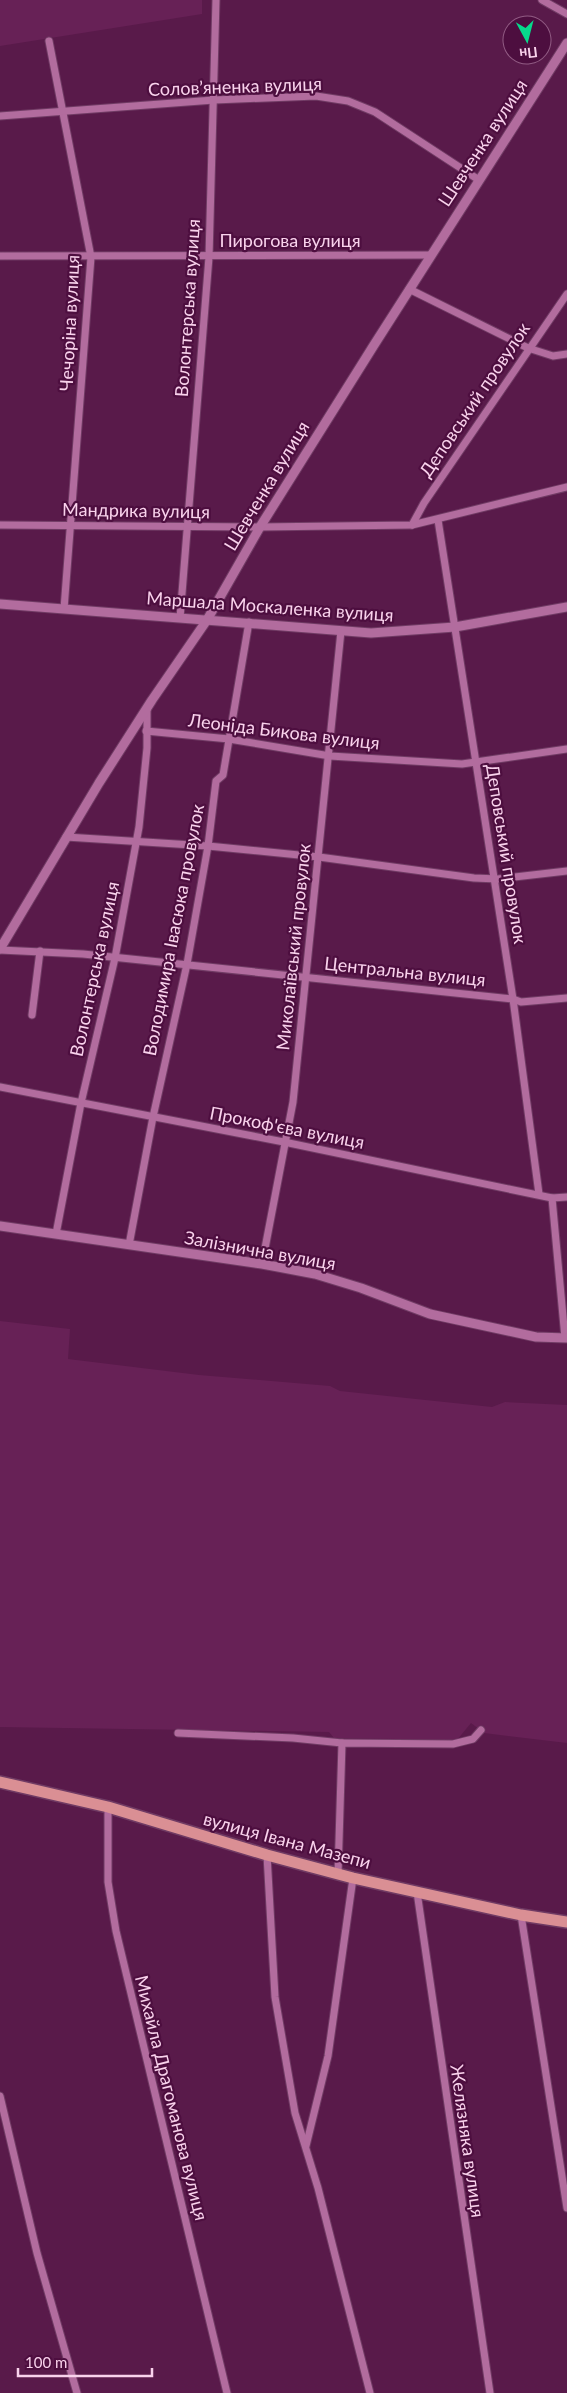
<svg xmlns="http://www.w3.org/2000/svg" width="567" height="2393" font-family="Lato,sans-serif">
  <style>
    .built { fill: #672156 }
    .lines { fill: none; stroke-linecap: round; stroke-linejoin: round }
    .minor-casing { stroke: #703b64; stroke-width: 9 }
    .tertiary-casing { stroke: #703b64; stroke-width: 11 }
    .primary-casing { stroke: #703b64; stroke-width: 14 }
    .minor { stroke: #b26c9e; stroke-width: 7 }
    .tertiary { stroke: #b26c9e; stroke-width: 9 }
    .primary { stroke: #da8f94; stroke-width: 11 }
    .labels { text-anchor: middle; stroke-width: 4.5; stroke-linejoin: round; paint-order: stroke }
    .street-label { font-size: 18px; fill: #f9d2ec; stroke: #4d0e3f }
  </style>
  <rect width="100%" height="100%" fill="#591a4a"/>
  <!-- built -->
  <g class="built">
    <polygon points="0,0 202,0 202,14 0,46"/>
    <polygon points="0,1321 70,1329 68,1359 199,1375 330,1386 340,1391 492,1407 505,1402 567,1405 567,1743 484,1733 471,1723 457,1740 334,1738 329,1732 0,1727"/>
  </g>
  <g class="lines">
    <defs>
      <g id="minor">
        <polyline points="542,0 567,14"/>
        <polyline points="49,41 91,257 64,609"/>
        <polyline points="0,116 214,100 316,96 348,101 375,112 479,180"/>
        <polyline points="0,256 431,255"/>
        <polyline points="409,289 528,348 553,356 567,354"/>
        <polyline points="438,520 513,999 539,1194"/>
        <polyline points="0,525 260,527 412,525 567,487"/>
        <polyline points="412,525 424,503 567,294"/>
        <polyline points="180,618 209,257 216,0"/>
        <polyline points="146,731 229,739 330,756 462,764 567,749"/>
        <polyline points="66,837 208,846 319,857 474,878 498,879 567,871"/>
        <polyline points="0,950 83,954 513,999 521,1002 567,998"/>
        <polyline points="32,1015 40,951"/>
        <polyline points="0,1087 284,1142 552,1198 567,1197"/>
        <polyline points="552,1198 565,1338"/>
        <polyline points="56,1234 81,1103 115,958 139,827 147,748 147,708"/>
        <polyline points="129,1245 153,1117 187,964 208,846 216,781 223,775 249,622"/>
        <polyline points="262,1264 293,1102 341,631"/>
        <polyline points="178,1733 293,1738 342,1743"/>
        <polyline points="108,1807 108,1882 116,1931 227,2393"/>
        <polyline points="267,1855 275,1997 295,2113 318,2188 370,2393"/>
        <polyline points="338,1874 342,1743 453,1744 473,1739 481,1730"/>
        <polyline points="417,1892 490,2393"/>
        <polyline points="521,1915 567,2208"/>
        <polyline points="0,2096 37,2253 77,2393"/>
        <polyline points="306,2146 328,2056 353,1878"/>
      </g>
      <g id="tertiary">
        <polyline points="0,604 371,633 455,627 567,607"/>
        <polyline points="0,949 99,783 152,700 207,620 260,527 374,345 567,43"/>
        <polyline points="0,1226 262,1264 315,1274 361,1288 430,1314 536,1337 567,1338"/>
      </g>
      <polyline id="primary" points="0,1782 108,1807 267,1855 353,1878 521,1915 567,1922"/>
    </defs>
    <!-- minor casing -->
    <use href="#minor" class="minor-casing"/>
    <!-- tertiary casing -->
    <use href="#tertiary" class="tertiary-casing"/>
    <!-- primary casing -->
    <use href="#primary" class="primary-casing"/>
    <!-- minor -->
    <use href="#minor" class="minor"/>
    <!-- tertiary -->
    <use href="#tertiary" class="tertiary"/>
    <!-- primary -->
    <use href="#primary" class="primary"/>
  </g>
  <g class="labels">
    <!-- street labels -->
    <g class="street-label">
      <text transform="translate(235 87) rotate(-2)" y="6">Солов’яненка вулиця</text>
      <text transform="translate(483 143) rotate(-57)" y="6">Шевченка вулиця</text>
      <text x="290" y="247">Пирогова вулиця</text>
      <text transform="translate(188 308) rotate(-86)" y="6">Волонтерська вулиця</text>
      <text transform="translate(70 323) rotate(-87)" y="6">Чечоріна вулиця</text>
      <text transform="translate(475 400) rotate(-56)" y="6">Деповський провулок</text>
      <text transform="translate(267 486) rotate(-59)" y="6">Шевченка вулиця</text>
      <text transform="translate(136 511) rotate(1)" y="6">Мандрика вулиця</text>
      <text transform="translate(270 607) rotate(4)" y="6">Маршала Москаленка вулиця</text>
      <text transform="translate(284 732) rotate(7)" y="6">Леоніда Бикова вулиця</text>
      <text transform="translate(506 854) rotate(81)" y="6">Деповський провулок</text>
      <text transform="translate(174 930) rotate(-79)" y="6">Володимира Івасюка провулок</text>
      <text transform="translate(294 947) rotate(-84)" y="6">Миколаївський провулок</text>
      <text transform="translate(95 969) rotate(-78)" y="6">Волонтерська вулиця</text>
      <text transform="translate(405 972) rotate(6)" y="6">Центральна вулиця</text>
      <text transform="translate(287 1128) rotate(11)" y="6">Прокоф'єва вулиця</text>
      <text transform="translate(260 1251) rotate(10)" y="6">Залізнична вулиця</text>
      <text transform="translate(287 1841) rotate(15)" y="6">вулиця Івана Мазепи</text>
      <text transform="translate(171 2098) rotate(76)" y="6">Михайла Драгоманова вулиця</text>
      <text transform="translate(467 2141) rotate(82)" y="6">Желязняка вулиця</text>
    </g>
  </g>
  <!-- north arrow -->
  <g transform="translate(527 40) rotate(173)"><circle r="24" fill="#4d0e3f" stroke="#925c84"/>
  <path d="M0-4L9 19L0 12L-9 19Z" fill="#07d98b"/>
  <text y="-8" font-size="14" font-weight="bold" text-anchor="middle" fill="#f9d2ec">Пн</text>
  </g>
  <!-- scale -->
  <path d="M18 2368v8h134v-8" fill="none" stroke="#f9d2ec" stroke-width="2.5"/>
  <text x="25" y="2368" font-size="15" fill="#f9d2ec" stroke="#4d0e3f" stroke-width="4" paint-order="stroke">100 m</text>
</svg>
